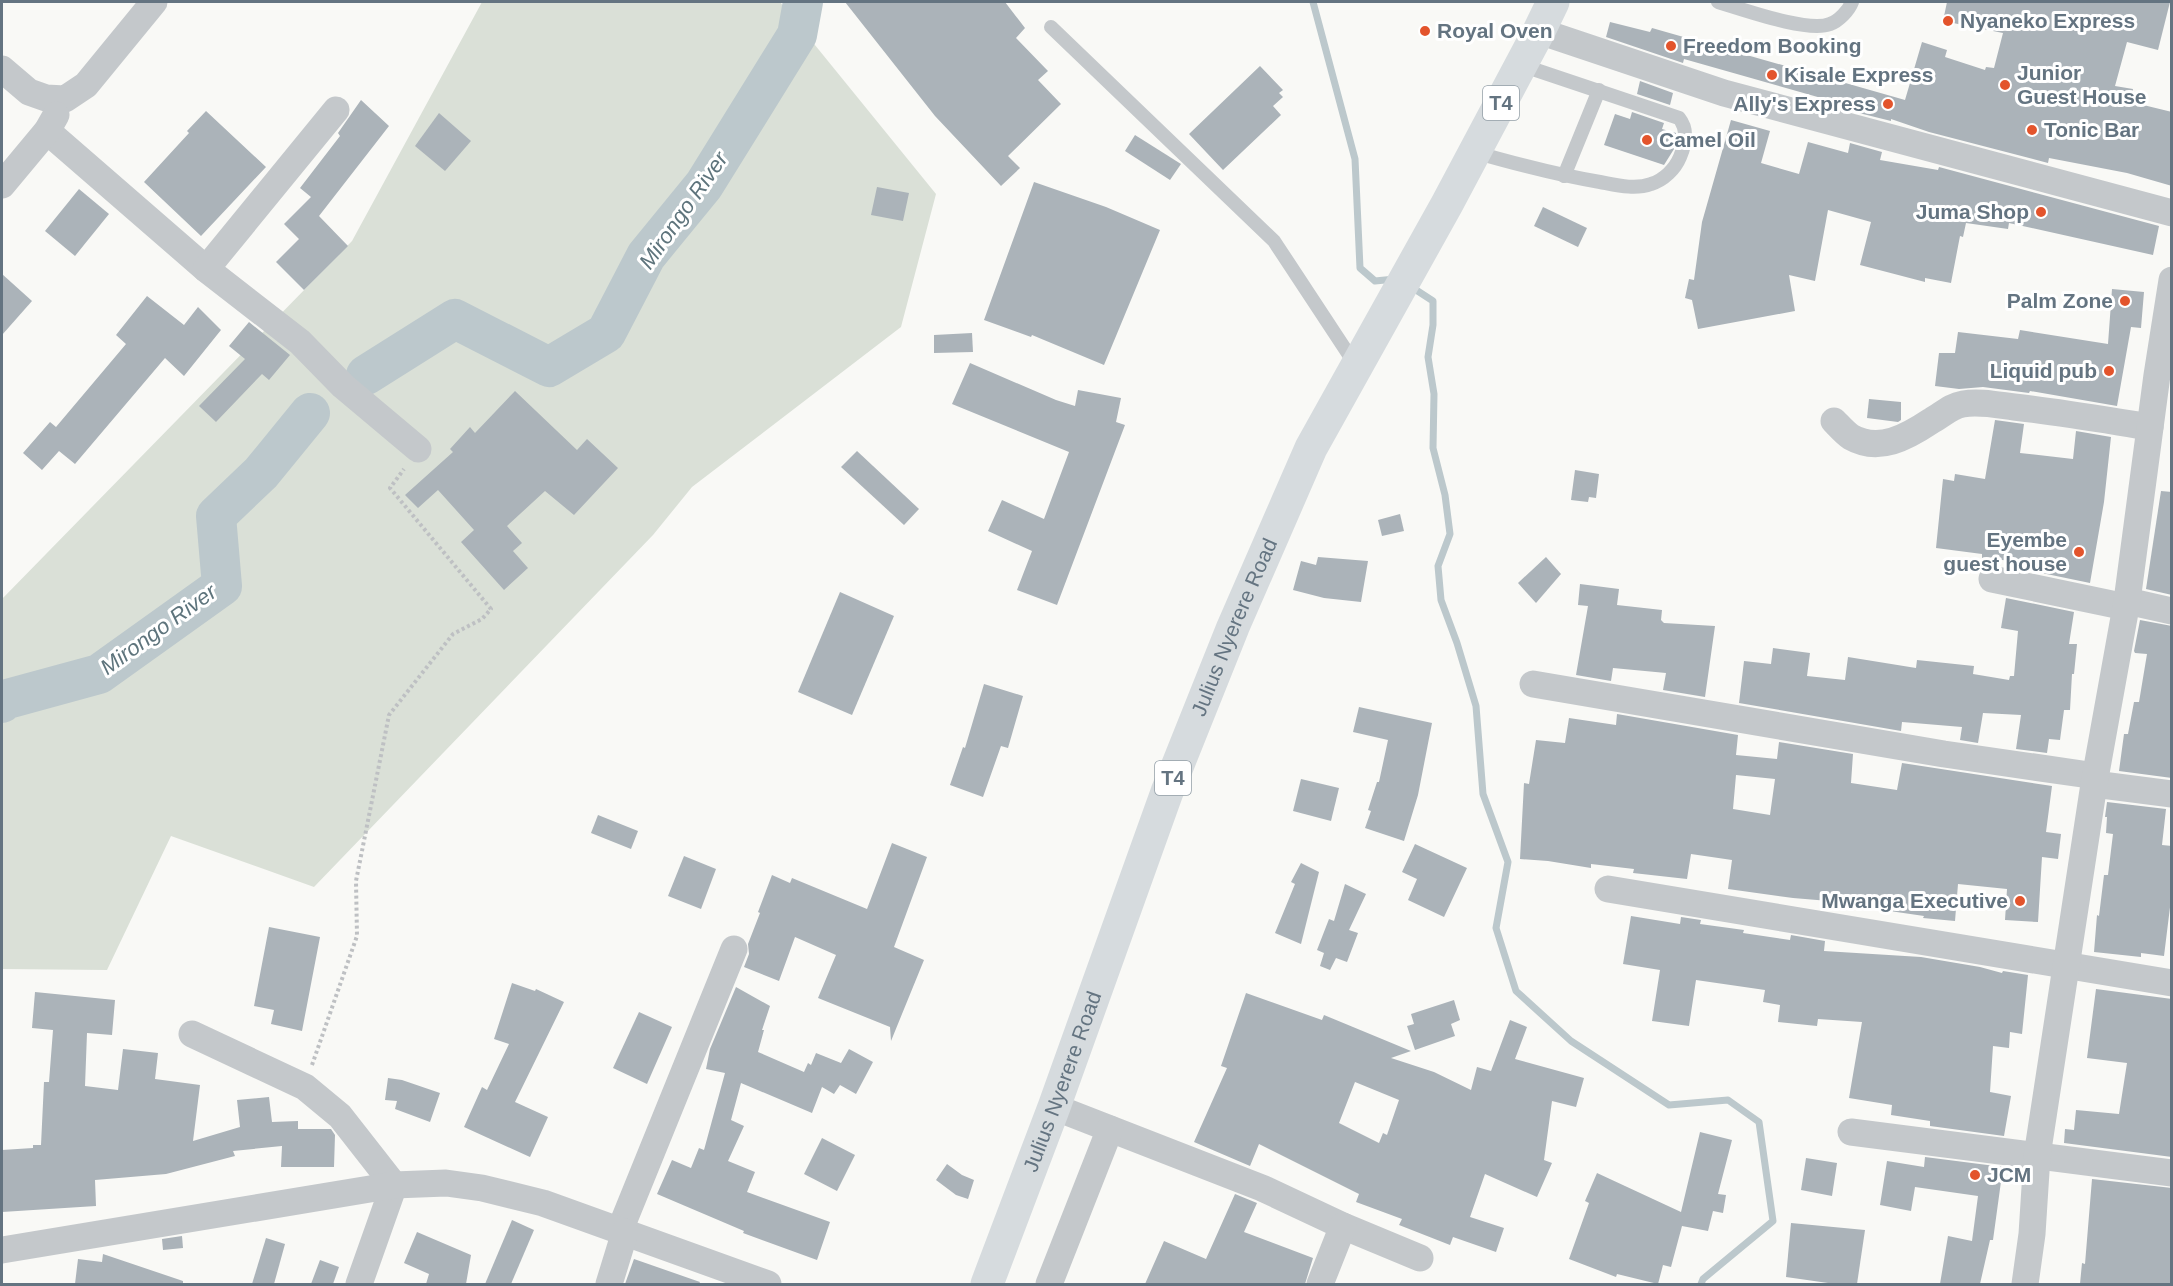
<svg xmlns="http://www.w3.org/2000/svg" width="2173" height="1286" font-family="Arial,sans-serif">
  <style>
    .grass { fill: #dae0d7 }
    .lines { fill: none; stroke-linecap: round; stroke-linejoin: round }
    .stream { stroke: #bcc8cc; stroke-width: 7 }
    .river { stroke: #bcc8cc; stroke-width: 40 }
    .building { fill: #abb3b9; fill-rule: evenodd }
    .path { stroke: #bec0c3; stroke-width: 4; stroke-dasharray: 3 3; stroke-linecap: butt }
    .lane { stroke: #c4c8cb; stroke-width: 14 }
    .street { stroke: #c4c8cb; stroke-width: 27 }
    .highway { stroke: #d6dbde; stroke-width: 33 }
    .poi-dot { fill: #e3542c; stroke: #fff; stroke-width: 2 }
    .labels { text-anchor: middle; stroke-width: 6; stroke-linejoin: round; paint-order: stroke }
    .shield { fill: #fff; stroke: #929ea7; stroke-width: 1.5 }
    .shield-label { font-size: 20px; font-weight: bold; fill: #647481 }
    .poi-label { font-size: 21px; font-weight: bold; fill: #647481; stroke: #fff; text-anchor: start }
    .street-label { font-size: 21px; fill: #647481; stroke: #fff }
    .water-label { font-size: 22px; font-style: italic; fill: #5e747c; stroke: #fff }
  </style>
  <rect width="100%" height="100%" fill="#f9f9f6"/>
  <!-- grass -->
  <polygon class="grass" points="482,2 780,2 936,194 901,327 692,487 653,535 314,887 171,836 107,970 2,969 2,599 352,241"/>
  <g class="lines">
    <!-- stream -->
    <g class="stream">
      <polyline points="1313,2 1355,159 1360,268 1375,281 1395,279"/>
      <polyline points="1410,286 1433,301 1433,325 1428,357 1434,394 1433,448 1445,495 1450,534 1438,566 1441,600 1457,643 1476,706 1483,794 1508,862 1496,928 1516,991 1571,1041 1669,1105 1728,1100 1759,1122 1773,1221 1703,1279 1701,1284"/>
    </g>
    <!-- river -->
    <g class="river">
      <polyline points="366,375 455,319 549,367 606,333 646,256 704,185 797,35 803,2"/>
      <polyline points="2,703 4,700 99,674 222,586 216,516 261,473 310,413"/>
    </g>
  </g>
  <!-- building -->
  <g class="building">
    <polygon points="845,2 1005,2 1025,28 1016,38 1048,71 1038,80 1061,104 1008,156 1020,168 1001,186 935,116"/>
    <polygon points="1947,2 2170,2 2158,50 2127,42 2115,86 2133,89 2131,102 2172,112 2172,186 2127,173 2049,158 2048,163 1929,132 1891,119 1891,121 1859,113 1860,109 1684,59 1683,63 1606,37 1610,22 1650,32 1652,28 1905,100 1922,42 1947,50 1945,57 1985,70 1986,67 1994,68 2003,33 1943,21"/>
    <polygon points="1260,66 1283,90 1279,93 1283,97 1273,106 1281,115 1223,170 1189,134"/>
    <polygon points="1640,81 1673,93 1670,105 1637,94"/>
    <polygon points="361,100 389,126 319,216 348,246 304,290 276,262 299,239 284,224 311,197 300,188 340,136 338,133"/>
    <polygon points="206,111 266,167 201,236 144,182 189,133 187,131"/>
    <polygon points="1632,112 1664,123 1662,129 1676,133 1674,149 1664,165 1604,145 1615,114 1630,119"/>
    <polygon points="439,113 471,141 445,171 415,146"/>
    <polygon points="1731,120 1770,131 1761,163 1799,174 1808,142 1848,153 1850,143 1882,152 1880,160 1938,170 1939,167 2159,226 2153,255 2009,223 2008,229 1966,223 1963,237 1960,236 1951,283 1925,278 1925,282 1860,265 1871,222 1828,210 1815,281 1789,275 1795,311 1698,329 1692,300 1685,298 1689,279 1694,280 1702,222"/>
    <polygon points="1135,135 1181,164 1170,180 1125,151"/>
    <polygon points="1034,182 1106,207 1160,230 1104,365 1032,335 1031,337 984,320"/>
    <polygon points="877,187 909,193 903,221 871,215"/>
    <polygon points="79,189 109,214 75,256 45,231"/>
    <polygon points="1543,207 1587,228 1578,247 1534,226"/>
    <polygon points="2,274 32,301 2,335"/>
    <polygon points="2112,289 2144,292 2141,328 2131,327 2117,406 2030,391 2029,393 1983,387 1959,389 1935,386 1939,353 1955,353 1958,332 2018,339 2020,330 2108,344"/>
    <polygon points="147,296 184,325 198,307 221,330 184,376 165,358 75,464 59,451 42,470 23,453 50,422 56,427 126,344 116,335"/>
    <polygon points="249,322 290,355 269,380 262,374 216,422 199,406 245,359 229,346"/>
    <polygon points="972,333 973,352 934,353 934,335"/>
    <polygon points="970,363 1056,400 1075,406 1078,390 1121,398 1116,422 1125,425 1057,605 1017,590 1032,551 988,531 1002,500 1044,519 1069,452 952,404"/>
    <polygon points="515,391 577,450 587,439 618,468 574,515 545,491 507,526 522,543 513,551 528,568 504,590 461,542 474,530 438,490 418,508 405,495 453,452 450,449 470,427 475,433"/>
    <polygon points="1869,399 1901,402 1901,420 1898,422 1867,418"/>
    <polygon points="1995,420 2024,424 2020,453 2073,459 2076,431 2111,437 2104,502 2090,583 2012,567 2012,561 1982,558 1982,554 1936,548 1943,479 1954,481 1955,474 1985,479"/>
    <polygon points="857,451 919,509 904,525 841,467"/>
    <polygon points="1575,470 1599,474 1596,498 1589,497 1588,502 1571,500"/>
    <polygon points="2161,491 2172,492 2172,595 2146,589"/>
    <polygon points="1400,514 1404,531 1382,536 1378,520"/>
    <polygon points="1318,557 1368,561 1361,602 1324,598 1293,590 1301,561 1316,565"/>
    <polygon points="1546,557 1561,574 1536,603 1518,583"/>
    <polygon points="1580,584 1619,589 1617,605 1662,610 1661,620 1664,623 1715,626 1705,697 1663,690 1666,673 1613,668 1611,681 1576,675 1588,606 1578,605"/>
    <polygon points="840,592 894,616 852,715 798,692"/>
    <polygon points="2006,598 2074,612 2069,644 2077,644 2074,674 2072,674 2070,710 2064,710 2060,740 2049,739 2047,753 2016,749 2021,715 1983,713 1978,743 1960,740 1962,727 1902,722 1901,731 1739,703 1744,661 1771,664 1773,648 1810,653 1807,676 1845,680 1848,657 1916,668 1917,660 1974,666 1973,674 2009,680 2010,676 2014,676 2018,631 2001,628"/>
    <polygon points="2140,620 2172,626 2172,778 2119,771 2124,734 2128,734 2134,702 2139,702 2147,654 2135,653 2134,651"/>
    <polygon points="984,684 1023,696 1008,748 1001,746 983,797 950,785 963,747 965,748"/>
    <polygon points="1359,707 1432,723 1418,795 1404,841 1365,828 1371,811 1368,810 1377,782 1379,782 1388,740 1353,732"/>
    <path d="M1617,714L1738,735L1736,755L1777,759L1779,742L1853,754L1851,783L1897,790L1902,763L2052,786L2046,832L2061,834L2058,859L2042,857L2038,922L2005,920L2007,889L1958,884L1955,921L1923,918L1924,916L1876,909L1841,905V902L1793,898L1728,889L1732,860L1691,854L1687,879L1633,873L1634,869L1591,864V868L1548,861L1520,859L1524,783L1529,784L1536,740L1565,743L1569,718L1616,725ZM1736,775L1775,779L1770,815L1733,809Z"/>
    <polygon points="1301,779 1339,788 1331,821 1293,811"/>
    <polygon points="2107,802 2166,809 2162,845 2172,846 2172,891 2164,956 2141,953 2141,957 2094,952 2097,915 2099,916 2104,875 2108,875 2113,834 2106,833 2107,817 2105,817"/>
    <polygon points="598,815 638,831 631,849 591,833"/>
    <polygon points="892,843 927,857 894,947 924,960 891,1041 890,1027 818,998 836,955 795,937 779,981 744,967 749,954 748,944 760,913 758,912 772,875 790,883 792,878 867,909"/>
    <polygon points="1415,844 1467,868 1444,917 1408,900 1417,879 1402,872"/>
    <polygon points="684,856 716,869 701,909 668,896"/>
    <polygon points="1301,863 1319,872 1301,944 1275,933 1295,884 1291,882"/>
    <polygon points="1345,884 1366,894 1349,930 1358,933 1347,962 1336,958 1330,970 1320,966 1324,953 1317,950 1329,919 1334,921"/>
    <polygon points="1631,916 1680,924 1681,917 1701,920 1700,924 1744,930 1743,933 1790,940 1791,935 1825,941 1824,951 1921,957 1980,967 2002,973 2003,971 2028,975 2022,1034 2010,1032 2009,1048 1993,1046 1990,1092 2011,1096 2004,1136 1930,1126 1930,1121 1891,1115 1892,1105 1849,1098 1862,1022 1818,1019 1817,1026 1778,1022 1780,1005 1763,1002 1765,990 1696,980 1689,1026 1652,1021 1660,970 1623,964"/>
    <polygon points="269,927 320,937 302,1031 271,1024 274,1010 254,1006"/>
    <polygon points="512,983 535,991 536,989 564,1002 515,1102 548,1117 530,1157 464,1127 482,1087 487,1090 509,1044 494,1039"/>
    <polygon points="736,987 770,1006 762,1030 764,1030 758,1052 804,1072 808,1063 811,1065 816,1053 841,1063 849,1049 873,1062 856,1094 840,1085 834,1094 822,1087 812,1113 741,1083 731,1120 744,1126 728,1161 755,1172 747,1192 830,1222 817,1260 743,1233 744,1231 657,1194 672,1160 691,1168 699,1148 704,1150 725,1073 706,1069 710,1049"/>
    <polygon points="2096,989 2172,999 2172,1157 2064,1143 2065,1129 2074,1130 2076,1110 2119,1114 2127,1063 2087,1058"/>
    <polygon points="35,992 115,1000 112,1035 87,1033 85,1086 118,1090 123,1049 158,1053 155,1079 200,1085 193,1141 240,1127 237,1100 269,1097 272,1122 298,1121 298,1129 331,1129 335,1135 334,1167 281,1167 282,1146 233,1151 235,1156 166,1174 95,1180 96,1206 2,1212 2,1150 33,1148 33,1145 41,1145 44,1082 49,1082 53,1030 32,1028"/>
    <path d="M1246,993L1322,1020L1324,1015L1411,1051L1391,1058L1434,1072L1471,1090L1477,1067L1491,1071L1510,1020L1527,1027L1515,1059L1584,1078L1576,1107L1552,1101L1544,1160L1552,1163L1537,1197L1485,1174L1470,1217L1504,1228L1496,1252L1453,1237L1450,1245L1399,1225L1402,1219L1356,1202L1359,1194L1259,1144L1250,1166L1194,1142L1227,1068L1221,1066ZM1355,1082L1399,1100L1387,1135L1383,1133L1379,1143L1339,1123Z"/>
    <polygon points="1454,1000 1460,1020 1451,1024 1455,1036 1415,1050 1407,1026 1414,1024 1411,1014"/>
    <polygon points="639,1012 672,1027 647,1084 613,1068"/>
    <polygon points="388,1078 402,1080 440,1093 430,1122 395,1109 397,1101 385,1100"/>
    <polygon points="1700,1132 1732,1140 1718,1194 1726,1195 1723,1213 1713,1211 1708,1231 1682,1226 1671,1267 1663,1265 1658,1284 1617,1274 1616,1277 1569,1259 1589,1203 1585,1201 1597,1173 1681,1212"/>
    <polygon points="822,1138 855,1155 837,1191 804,1174"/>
    <polygon points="1925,1157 2003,1167 1993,1240 1990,1240 1980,1284 1940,1284 1948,1236 1972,1241 1978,1196 1915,1187 1911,1211 1880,1205 1887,1161 1924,1167"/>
    <polygon points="1806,1158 1837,1163 1832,1196 1801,1190"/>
    <polygon points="947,1164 962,1175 974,1180 968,1199 956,1195 936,1180"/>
    <polygon points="2092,1179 2172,1188 2172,1284 2080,1284 2082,1263 2085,1264"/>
    <polygon points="1235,1194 1257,1203 1244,1232 1313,1258 1305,1284 1145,1284 1164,1241 1206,1259"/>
    <polygon points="512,1220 534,1230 511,1284 485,1284"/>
    <polygon points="1791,1223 1865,1230 1857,1284 1835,1284 1786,1277"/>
    <polygon points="417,1232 471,1255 466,1284 426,1284 429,1274 404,1263"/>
    <polygon points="182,1236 183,1248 163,1250 162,1239"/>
    <polygon points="266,1238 285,1244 274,1284 252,1284"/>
    <polygon points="103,1254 183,1281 183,1284 75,1284 78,1259 102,1262"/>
    <polygon points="634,1259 700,1282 699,1284 625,1284"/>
    <polygon points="320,1260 339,1267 333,1284 311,1284"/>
  </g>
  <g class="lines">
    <!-- path -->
    <polyline class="path" points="312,1065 357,936 356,881 389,715 453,634 482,619 491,609 390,488 404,469"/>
    <!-- lane -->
    <g class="lane">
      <path d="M1718,2C1742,9 1808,33 1830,24C1839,21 1849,10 1852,2"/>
      <polyline points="1051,27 1274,241 1355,364"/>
      <path d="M1474,152C1516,164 1557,175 1600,182C1616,185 1635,190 1651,184C1664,180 1675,169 1680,157C1686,143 1688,129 1679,118L1521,65"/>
      <polyline points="1564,176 1599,90"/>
    </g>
    <!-- street -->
    <g class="street">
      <polyline points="1539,31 1724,93 2172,213"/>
      <polyline points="2,69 29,92 46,98 65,99 86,85 154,2"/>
      <polyline points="47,131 206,269 300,342 343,386 418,449"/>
      <polyline points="2,185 47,131 56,115"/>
      <polyline points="206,269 336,110"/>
      <path d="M1834,421C1839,426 1845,433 1851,437C1879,453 1907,437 1931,421C1942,415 1951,406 1963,404C1979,401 1998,405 2014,407C2059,412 2105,420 2150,427"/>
      <polyline points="1992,579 2126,607"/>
      <polyline points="2127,601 2172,611"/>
      <polyline points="1533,684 1944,754 2096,776"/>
      <polyline points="2094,784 2172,794"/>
      <polyline points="1608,889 2172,983"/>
      <polyline points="192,1034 305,1087 340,1116 394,1185 359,1284"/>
      <polyline points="1054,1107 1262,1188 1343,1226 1420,1258"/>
      <polyline points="1851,1132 2172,1173"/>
      <polyline points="620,1230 734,949"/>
      <polyline points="2,1250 394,1185 446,1183 482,1188 543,1203 768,1284"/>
      <polyline points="609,1284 625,1232"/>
      <polyline points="1049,1284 1110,1129"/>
      <polyline points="1320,1284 1343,1226"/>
      <polyline points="2025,1284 2032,1234 2037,1156 2094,784 2127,601 2157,375 2172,280"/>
    </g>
    <!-- highway -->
    <path class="highway" id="s1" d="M987,1284L1054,1107L1167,792L1233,627L1311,448L1447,204L1539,31L1553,2"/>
  </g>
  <!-- markers -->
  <g class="poi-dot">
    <circle cx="1948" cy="21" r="6"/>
    <circle cx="1425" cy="31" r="6"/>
    <circle cx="1671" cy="46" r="6"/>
    <circle cx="1772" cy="75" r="6"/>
    <circle cx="2005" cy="85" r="6"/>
    <circle cx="1888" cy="104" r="6"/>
    <circle cx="2032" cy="130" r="6"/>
    <circle cx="1647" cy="140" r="6"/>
    <circle cx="2041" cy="212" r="6"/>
    <circle cx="2125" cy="301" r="6"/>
    <circle cx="2109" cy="371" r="6"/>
    <circle cx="2079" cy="552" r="6"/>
    <circle cx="2020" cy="901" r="6"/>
    <circle cx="1975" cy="1175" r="6"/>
  </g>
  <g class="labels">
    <!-- shield labels -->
    <g class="shield">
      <rect x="1483" y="86" width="36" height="34" rx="4.5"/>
      <rect x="1155" y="761" width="36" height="34" rx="4.5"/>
    </g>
    <g class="shield-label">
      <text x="1501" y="110">T4</text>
      <text x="1173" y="785">T4</text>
    </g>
    <!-- poi labels -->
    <g class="poi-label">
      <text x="1960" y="28">Nyaneko Express</text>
      <text x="1437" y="38">Royal Oven</text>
      <text x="1683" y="53">Freedom Booking</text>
      <text x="2017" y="80">Junior<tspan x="2017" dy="24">Guest House</tspan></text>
      <text x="1784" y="82">Kisale Express</text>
      <text x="1876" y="111" text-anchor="end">Ally's Express</text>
      <text x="2044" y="137">Tonic Bar</text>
      <text x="1659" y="147">Camel Oil</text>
      <text x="2029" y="219" text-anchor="end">Juma Shop</text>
      <text x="2113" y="308" text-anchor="end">Palm Zone</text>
      <text x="2097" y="378" text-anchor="end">Liquid pub</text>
      <text x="2067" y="547" text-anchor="end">Eyembe<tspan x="2067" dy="24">guest house</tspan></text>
      <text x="2008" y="908" text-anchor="end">Mwanga Executive</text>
      <text x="1987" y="1182">JCM</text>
    </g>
    <!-- street labels -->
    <g class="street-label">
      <text dy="7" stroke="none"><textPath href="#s1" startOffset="702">Julius Nyerere Road</textPath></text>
      <text dy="7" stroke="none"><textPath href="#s1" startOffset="216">Julius Nyerere Road</textPath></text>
    </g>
    <!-- water labels -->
    <g class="water-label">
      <text transform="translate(683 210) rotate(-55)" y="8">Mirongo River</text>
      <text transform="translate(158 629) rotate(-36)" y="8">Mirongo River</text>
    </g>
  </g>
  <!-- border -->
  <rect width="2173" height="1286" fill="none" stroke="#647481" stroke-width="6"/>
</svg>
